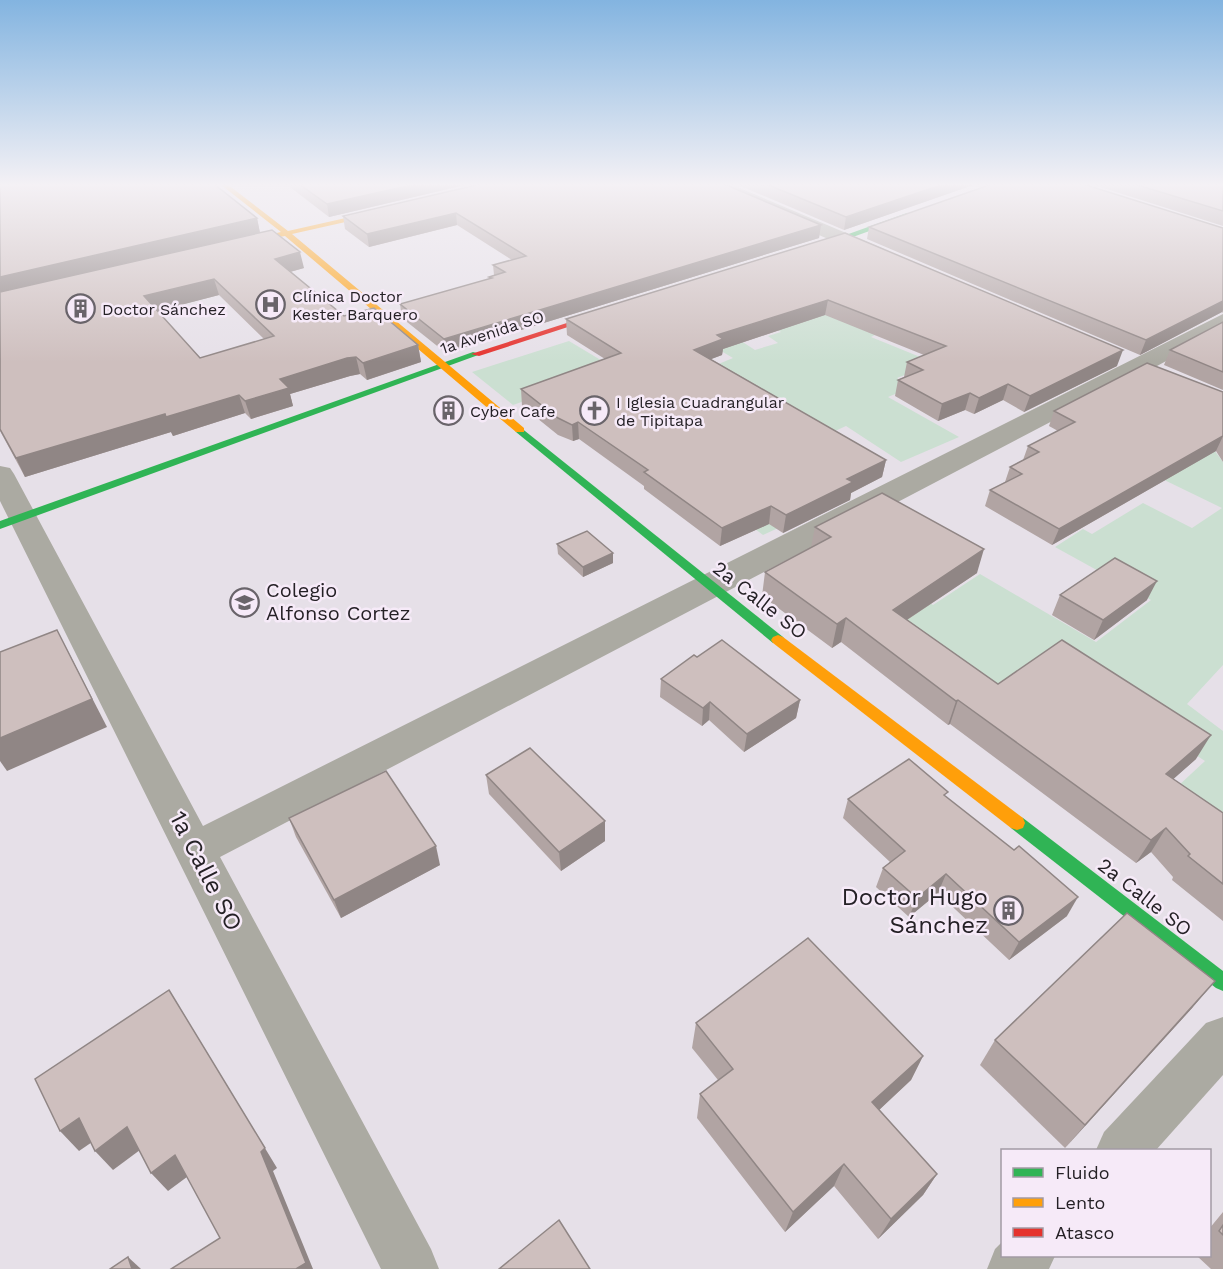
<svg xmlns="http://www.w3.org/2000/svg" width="1223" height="1269" font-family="'Work Sans',sans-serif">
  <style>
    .green { fill: #cbdfd1 }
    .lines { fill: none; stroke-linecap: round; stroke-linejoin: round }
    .street { fill: #abaaa2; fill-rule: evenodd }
    .fast { fill: #30b455; fill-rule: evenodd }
    .slow { fill: #ff9f0a; fill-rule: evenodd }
    .jam { fill: #e5322d; fill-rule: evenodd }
    .wall { fill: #b1a4a3; fill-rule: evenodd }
    .shaded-wall { fill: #908685 }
    .building { fill: #cebfbe; stroke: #908685; stroke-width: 1.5; fill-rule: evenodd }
    .labels { text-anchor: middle; stroke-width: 5; stroke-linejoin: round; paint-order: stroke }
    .far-poi-label { font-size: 16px; fill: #252126; stroke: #f6eaf8; text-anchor: start }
    .far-street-label { font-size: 16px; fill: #252126; stroke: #f6eaf8 }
    .poi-label { font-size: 20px; fill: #252126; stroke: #f6eaf8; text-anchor: start }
    .street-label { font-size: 20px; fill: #252126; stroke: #f6eaf8 }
    .near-street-label { font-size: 24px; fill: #252126; stroke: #f6eaf8 }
    .near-poi-label { font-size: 24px; fill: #252126; stroke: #f6eaf8; text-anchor: end }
  </style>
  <rect width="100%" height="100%" fill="#e6e0e8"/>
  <!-- green -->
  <g class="green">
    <polygon points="817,309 893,325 871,337 935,363 897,378 912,387 888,397 959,437 901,462 846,426 822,437 813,512 763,535 730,510 612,370 513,405 472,372 569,341 604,362 704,370 733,358 694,335 718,326 755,350 778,343 768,336 781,332 775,328"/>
    <polygon points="1209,443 1223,462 1223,665 1187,704 1223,731 1223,829 1163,800 1205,761 1051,660 989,702 885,627 868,566 933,605 980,574 1096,642 1151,600 1055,547 1083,529 1092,534 1143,503 1192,528 1222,508 1121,459"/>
  </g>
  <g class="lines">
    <!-- street -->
    <g class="street">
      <polygon points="708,184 730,184 884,249 887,253 884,257 870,257 710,188"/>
      <polygon points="1223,314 1223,330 1146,372 220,857 431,1249 439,1269 381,1269 0,501 0,466 10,468 14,474 203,826"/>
      <polygon points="1223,1017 1223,1075 1156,1150 1096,1150 1104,1132 1206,1023"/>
      <polygon points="1002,1242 1002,1256 1055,1256 1049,1269 987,1269 995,1249"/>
    </g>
    <!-- fast -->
    <g class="fast">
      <polygon points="907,213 914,215 811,252 804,250"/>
      <polygon points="473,352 481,354 0,529 0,521"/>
      <polygon points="520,427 783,637 785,640 783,643 773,643 516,432 515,430"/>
      <polygon points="1017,816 1023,818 1223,971 1223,991 1216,988 1011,828 1009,823 1011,818"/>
    </g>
    <!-- slow -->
    <g class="slow">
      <polygon points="220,184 227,184 288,231 390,208 390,212 292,234 524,428 524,432 516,432 285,236 268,239 268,235 281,232"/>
      <polygon points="778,635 783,637 1023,818 1025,823 1023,828 1017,830 1011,828 773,643 771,640 773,637"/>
    </g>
    <!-- jam -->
    <polygon class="jam" points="607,310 614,312 479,356 471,354"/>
  </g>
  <!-- wall -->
  <g class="wall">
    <path d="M0,184L257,218L260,233L304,268L290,272L344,316L418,345L421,362L367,380L360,374L350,376L290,394L293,406L251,419L245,413L173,436L171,432L25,477L0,431ZM219,295L264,339L200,358L157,311Z"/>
    <polygon points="286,184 469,184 329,217"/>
    <polygon points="481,184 821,225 819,238 446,353 402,318 400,304 490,279 489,277 494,275 493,265 512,260 457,225 369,247 345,229 343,216"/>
    <polygon points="736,184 976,184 844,230"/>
    <polygon points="1091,184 1223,184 1223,226"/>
    <polygon points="869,227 1223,228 1223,313 1222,312 1140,355 867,239"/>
    <polygon points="845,233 1117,366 1024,412 1003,400 974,414 965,410 938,421 895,396 898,380 904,377 907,362 924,355 825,315 723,349 722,355 711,359 886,460 882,477 851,493 850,500 783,533 769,524 720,546 644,489 644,486 579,439 573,441 558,435 522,406 521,389 605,359 567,335 566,319"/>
    <polygon points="1223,322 1223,390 1164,365 1170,350"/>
    <polygon points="1223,392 1223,462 1216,451 1052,545 985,506 990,490 1005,482 1010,467 1023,460 1028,446 1058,431 1049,426 1054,411"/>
    <polygon points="815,527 977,573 907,620 998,684 1196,759 1173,779 1223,813 1223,921 1172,880 1173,877 1151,852 1136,863 950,724 948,725 841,642 832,648 762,596 765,572 811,547"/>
    <polygon points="557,544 613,553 613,563 583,577 558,554"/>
    <polygon points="1060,595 1147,600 1094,640 1052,615"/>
    <polygon points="697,657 800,700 796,718 744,752 709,720 702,726 660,697 661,679"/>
    <polygon points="486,775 605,841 561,871 489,794"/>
    <polygon points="946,797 1067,916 1009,960 938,893 909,917 876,887 883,868 890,862 843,818 848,799"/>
    <polygon points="289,818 440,865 341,918 296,837"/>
    <polygon points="1193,1007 1065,1148 980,1065 995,1040"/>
    <polygon points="696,1023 923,1056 911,1080 879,1110 937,1174 923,1195 878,1239 834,1186 785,1232 697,1118 700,1094 718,1080 692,1048"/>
    <polygon points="1223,1212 1223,1269 1211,1269 1197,1256 1209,1256 1209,1229"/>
  </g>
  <!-- shaded-wall -->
  <g class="shaded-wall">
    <polygon points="416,184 469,184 329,217 327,204"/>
    <polygon points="944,184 976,184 844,230 846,217"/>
    <polygon points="456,213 457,225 369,247 367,234"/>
    <polygon points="257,218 260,233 0,295 0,277"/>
    <polygon points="821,225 819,238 446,353 444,339"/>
    <polygon points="300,252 304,268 279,275 275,259"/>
    <polygon points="214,279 219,295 150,313 144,296"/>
    <polygon points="828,300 825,315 723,349 722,355 693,366 694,350 717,335"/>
    <polygon points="1223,301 1223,310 1222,312 1140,355 1146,340"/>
    <polygon points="418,345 421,362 367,380 363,363"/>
    <polygon points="1123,350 1117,366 1024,412 1030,396"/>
    <polygon points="356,357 360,374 350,376 290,394 293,406 251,419 245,401 280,379 347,358"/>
    <polygon points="1008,384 1003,400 974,414 979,398"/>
    <polygon points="970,393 965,410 938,421 942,404"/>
    <polygon points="239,395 245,413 173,436 171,432 25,477 16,458 165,414"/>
    <polygon points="578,422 579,439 573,441 572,425"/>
    <polygon points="1223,436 1216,451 1052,545 1059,529"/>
    <polygon points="886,460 882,477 851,493 850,500 783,533 786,515 847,479"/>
    <polygon points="771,506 769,524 720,546 722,528"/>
    <polygon points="984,549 977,573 887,633 893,610"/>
    <polygon points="613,553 613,563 583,577 583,567"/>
    <polygon points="1157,581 1147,600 1094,640 1103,620"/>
    <polygon points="846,618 841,642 832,648 837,624"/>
    <polygon points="57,630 107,727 7,771 0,761 0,738"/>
    <polygon points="800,700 796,718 744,752 747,734"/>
    <polygon points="958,700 950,724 948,725 956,701"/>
    <polygon points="710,702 709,720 702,726 703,708"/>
    <polygon points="1211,735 1196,759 1152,798 1166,774"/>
    <polygon points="605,821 605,841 561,871 559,852"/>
    <polygon points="1166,828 1151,852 1136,863 1151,840"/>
    <polygon points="436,846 440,865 341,918 334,900"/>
    <polygon points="946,874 938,893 909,917 917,898"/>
    <polygon points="1078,897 1067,916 1009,960 1019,942"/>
    <polygon points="1215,981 1193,1007 1065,1148 1085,1125"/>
    <polygon points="169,990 277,1168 273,1171 313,1269 296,1269"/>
    <polygon points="923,1056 911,1080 862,1126 872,1102"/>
    <polygon points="79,1118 98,1138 79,1151 60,1131"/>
    <polygon points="127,1127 144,1147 113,1170 95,1151"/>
    <polygon points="175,1155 191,1174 168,1191 151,1173"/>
    <polygon points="844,1164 834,1186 785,1232 793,1212"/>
    <polygon points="937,1174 923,1195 878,1239 891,1219"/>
    <polygon points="128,1257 141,1269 132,1269"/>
  </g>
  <!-- building -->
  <g class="building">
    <polygon points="0,184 214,184 257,218 0,277"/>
    <polygon points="299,184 416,184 327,204"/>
    <polygon points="481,184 724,184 821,225 444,339 400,304 492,278 489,277 505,272 493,265 526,256 456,213 367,234 343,216"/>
    <polygon points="766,184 944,184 846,217"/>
    <polygon points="992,184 1083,184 1223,228 1223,301 1146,340 869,227"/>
    <polygon points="1134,184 1223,184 1223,211"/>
    <path d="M272,230L300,252L275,259L344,316L374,308L418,345L363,363L356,357L347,358L280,379L289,388L245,401L239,395L166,417L165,414L16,458L0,429V292ZM214,279L274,336L200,358L144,296Z"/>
    <polygon points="845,233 1123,350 1030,396 1008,384 979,398 970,393 942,404 898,380 923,370 907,362 946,346 828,300 717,335 723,339 694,350 886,460 847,479 853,482 786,515 771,506 722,528 644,472 648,470 578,422 572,425 558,418 521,389 621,353 566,319"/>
    <polygon points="1223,322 1223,372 1170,350"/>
    <polygon points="1147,363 1223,392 1223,436 1059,529 990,490 1022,474 1010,467 1039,452 1028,446 1075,422 1054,411"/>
    <polygon points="882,493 984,549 893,610 998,684 1062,640 1211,735 1166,774 1223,813 1223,884 1188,856 1190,854 1166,828 1151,840 958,700 956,701 846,618 837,624 765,572 831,537 815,527"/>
    <polygon points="587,531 613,553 583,567 557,544"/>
    <polygon points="1115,558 1157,581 1103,620 1060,595"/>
    <polygon points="57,630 92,699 0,738 0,652"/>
    <polygon points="722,640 800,700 747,734 710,702 703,708 661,679 694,655 697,657"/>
    <polygon points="530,748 605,821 559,852 486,775"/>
    <polygon points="909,759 948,792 944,795 1014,850 1019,846 1078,897 1019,942 946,874 917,898 883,868 905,851 848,799"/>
    <polygon points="386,771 436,846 334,900 289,818"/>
    <polygon points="1127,913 1215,981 1085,1125 995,1040"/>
    <polygon points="808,938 923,1056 872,1102 937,1174 891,1219 844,1164 793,1212 700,1094 733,1069 696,1023"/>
    <polygon points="169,990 265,1148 261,1152 306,1263 296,1269 171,1269 220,1238 175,1155 151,1173 127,1127 95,1151 79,1118 60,1131 35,1079"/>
    <polygon points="559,1220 590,1269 499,1269"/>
    <polygon points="1223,1225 1223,1235 1219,1231"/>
    <polygon points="128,1257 132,1269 110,1269"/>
  </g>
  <!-- sky -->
  <linearGradient id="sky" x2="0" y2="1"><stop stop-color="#83b4e0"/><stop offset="0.51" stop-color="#f4f1f5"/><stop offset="1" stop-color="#f4f1f5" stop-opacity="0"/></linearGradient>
  <rect width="1223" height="362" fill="url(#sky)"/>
  <!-- icons -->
  <defs>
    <symbol id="hospital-ring" viewBox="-11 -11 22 22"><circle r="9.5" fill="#f6eaf8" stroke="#69646a" stroke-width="1.5"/><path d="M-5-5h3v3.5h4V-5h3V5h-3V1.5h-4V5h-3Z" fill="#69646a"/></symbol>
    <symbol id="building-ring" viewBox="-11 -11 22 22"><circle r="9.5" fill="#f6eaf8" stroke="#69646a" stroke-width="1.5"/><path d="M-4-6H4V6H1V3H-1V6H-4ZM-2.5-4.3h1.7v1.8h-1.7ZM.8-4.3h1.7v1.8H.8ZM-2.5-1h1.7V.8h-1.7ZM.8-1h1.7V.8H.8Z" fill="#69646a"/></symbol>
    <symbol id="church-ring" viewBox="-11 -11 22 22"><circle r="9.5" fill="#f6eaf8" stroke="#69646a" stroke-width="1.5"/><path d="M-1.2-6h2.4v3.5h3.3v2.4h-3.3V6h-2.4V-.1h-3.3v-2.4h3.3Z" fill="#69646a"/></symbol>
    <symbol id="university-ring" viewBox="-11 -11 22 22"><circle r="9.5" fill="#f6eaf8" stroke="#69646a" stroke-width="1.5"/><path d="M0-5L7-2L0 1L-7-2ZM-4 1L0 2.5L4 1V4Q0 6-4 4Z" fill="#69646a"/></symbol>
  </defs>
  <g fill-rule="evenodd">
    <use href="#hospital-ring" x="254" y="288" width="33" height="33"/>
    <use href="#building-ring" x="64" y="292" width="33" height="33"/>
    <use href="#building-ring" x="432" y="394" width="33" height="33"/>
    <use href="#church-ring" x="578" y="394" width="33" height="33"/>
    <use href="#university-ring" x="228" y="586" width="33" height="33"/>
    <use href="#building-ring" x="992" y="894" width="33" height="33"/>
  </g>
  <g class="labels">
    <!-- far-poi labels -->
    <g class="far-poi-label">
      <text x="292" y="302">Clínica Doctor<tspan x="292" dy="18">Kester Barquero</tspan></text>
      <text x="102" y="315">Doctor Sánchez</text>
      <text x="616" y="408">I Iglesia Cuadrangular<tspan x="616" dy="18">de Tipitapa</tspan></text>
      <text x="470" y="417">Cyber Cafe</text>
    </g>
    <!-- far-street labels -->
    <g class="far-street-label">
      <text transform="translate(492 332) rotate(-18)" y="6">1a Avenida SO</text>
    </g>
    <!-- poi labels -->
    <g class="poi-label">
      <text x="266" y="597">Colegio<tspan x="266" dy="23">Alfonso Cortez</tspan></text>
    </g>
    <!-- street labels -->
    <g class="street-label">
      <text transform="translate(760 600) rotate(38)" y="7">2a Calle SO</text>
      <text transform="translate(1145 897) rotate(38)" y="7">2a Calle SO</text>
    </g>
    <!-- near-street labels -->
    <g class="near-street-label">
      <text transform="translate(206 871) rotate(63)" y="8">1a Calle SO</text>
    </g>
    <!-- near-poi labels -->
    <g class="near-poi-label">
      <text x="988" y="905">Doctor Hugo<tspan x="988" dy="28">Sánchez</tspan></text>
    </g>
  </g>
  <!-- legend -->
  <rect x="1001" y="1149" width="210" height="108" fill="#f6eaf8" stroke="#a29aa4" stroke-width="1.5"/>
  <rect x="1013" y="1168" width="30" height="9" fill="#30b455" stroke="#a29aa4" stroke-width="1.5"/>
  <text x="1055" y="1179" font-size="18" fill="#252126">Fluido</text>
  <rect x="1013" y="1198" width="30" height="9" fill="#ff9f0a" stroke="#a29aa4" stroke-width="1.5"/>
  <text x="1055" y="1209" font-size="18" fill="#252126">Lento</text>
  <rect x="1013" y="1228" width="30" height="9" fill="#e5322d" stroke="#a29aa4" stroke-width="1.5"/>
  <text x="1055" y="1239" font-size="18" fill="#252126">Atasco</text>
</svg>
